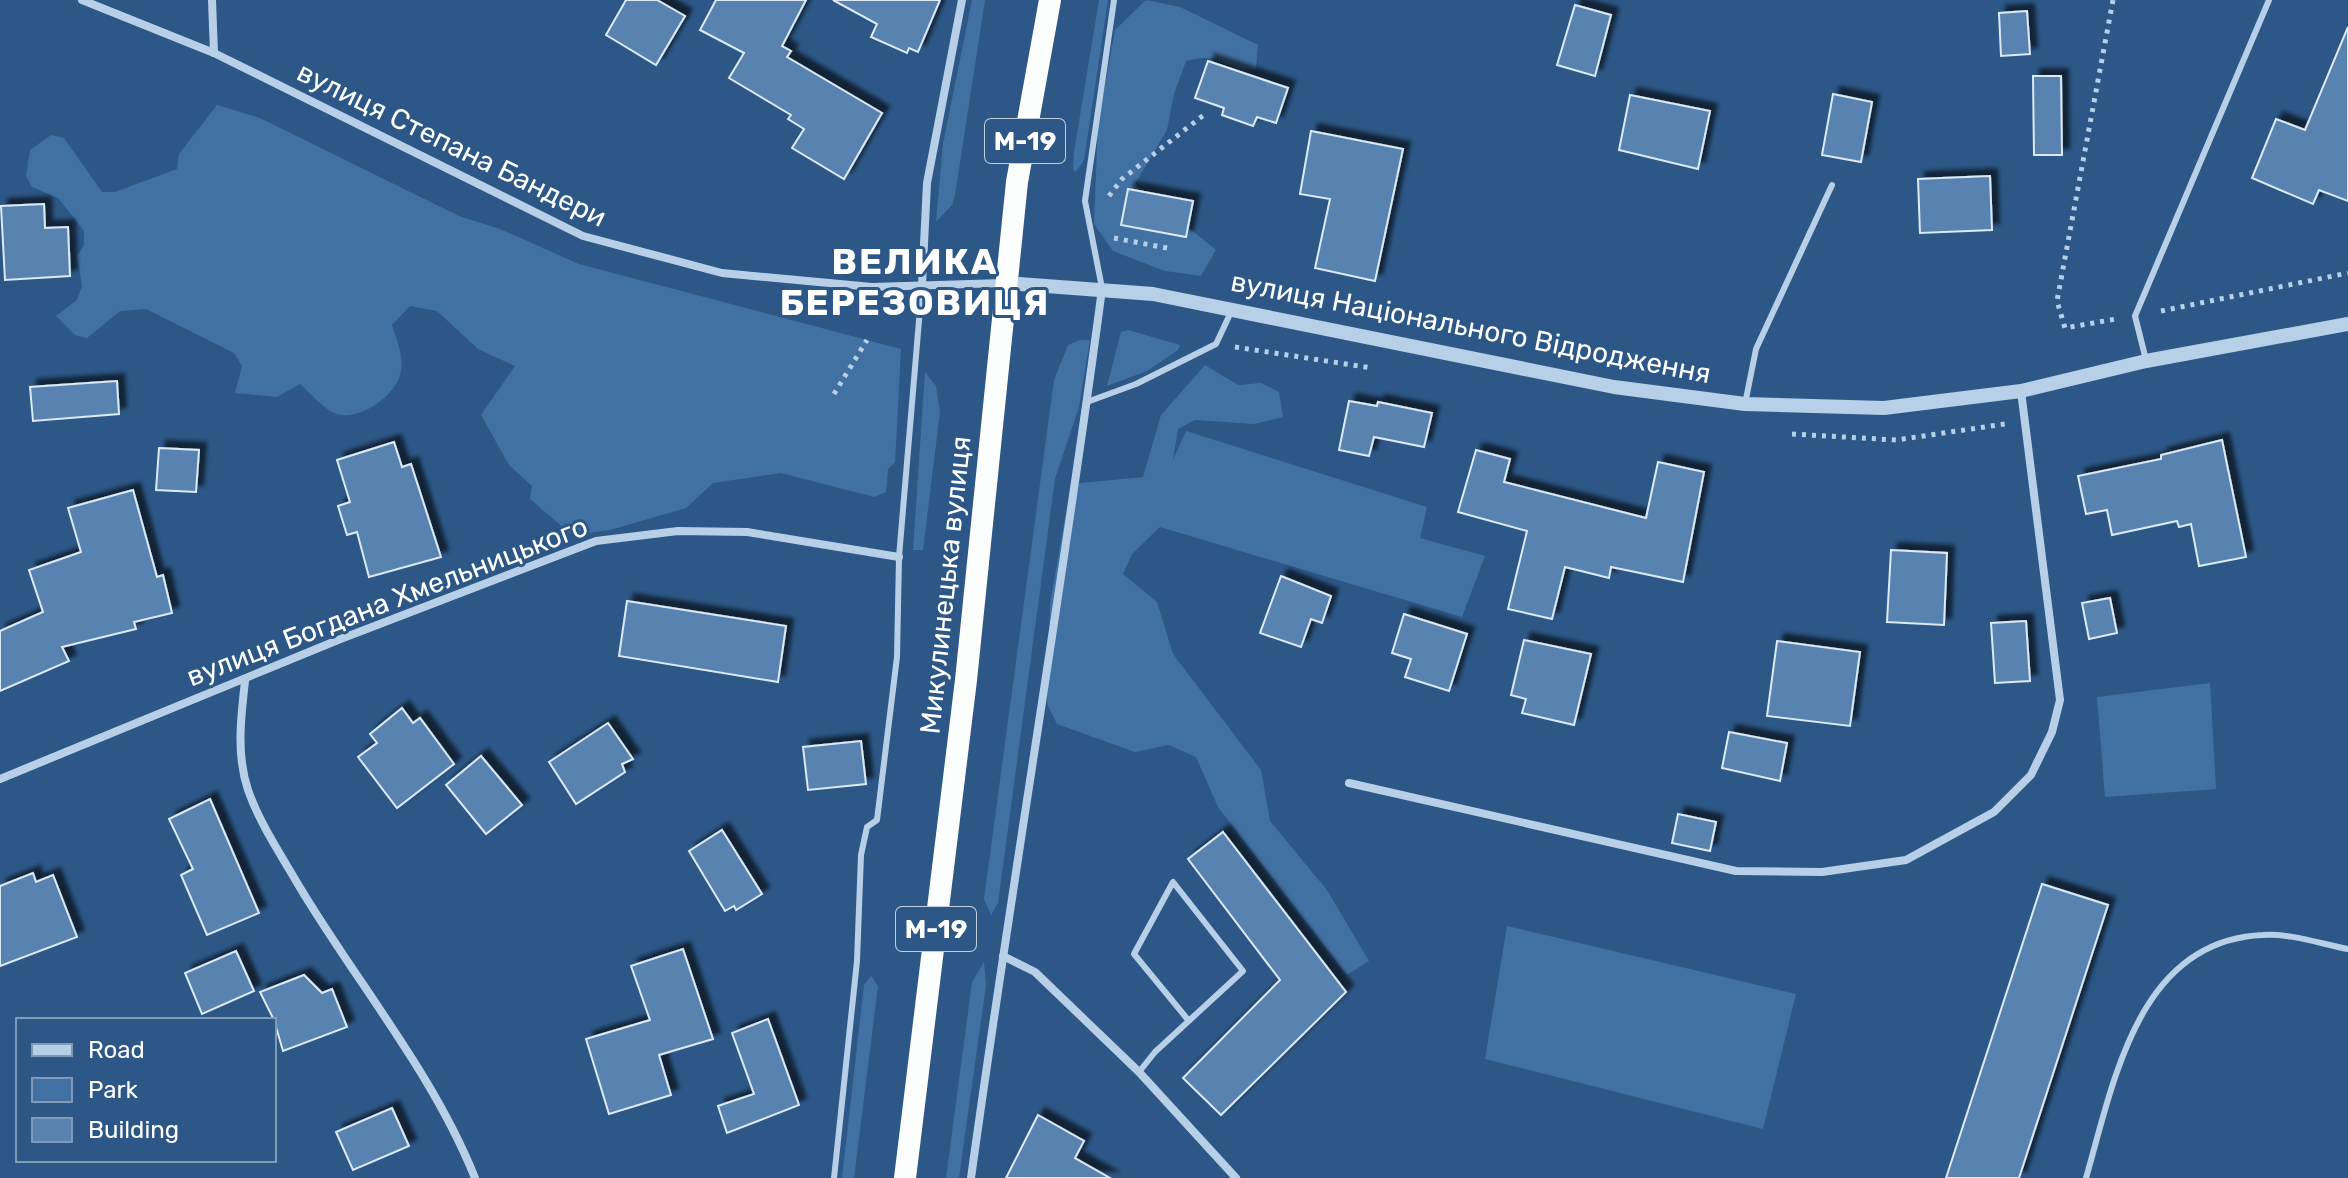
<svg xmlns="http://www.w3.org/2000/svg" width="2348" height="1178" font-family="Rubik,sans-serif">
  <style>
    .green { fill: #4171a3 }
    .building { fill: #5882b0; stroke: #dce9f6; stroke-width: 2; filter: url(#shadow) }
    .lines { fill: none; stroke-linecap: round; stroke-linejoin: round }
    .path { stroke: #b8cfe8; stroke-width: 5; stroke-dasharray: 4 6; stroke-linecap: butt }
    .service { stroke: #b8cfe8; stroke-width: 6 }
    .minor { stroke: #b8cfe8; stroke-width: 8 }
    .tertiary { stroke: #b8cfe8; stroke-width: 14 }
    .trunk { stroke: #fcfefe; stroke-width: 22 }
    .labels { text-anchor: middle; stroke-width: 6; stroke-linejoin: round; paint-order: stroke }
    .shield { fill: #2c5787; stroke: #c0cddb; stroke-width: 2 }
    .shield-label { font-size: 26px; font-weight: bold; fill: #fff }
    .street-label { font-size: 28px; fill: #fff; stroke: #2c5787 }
    .district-label { font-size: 36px; font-weight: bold; letter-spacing: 2px; fill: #fff; stroke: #2c5787 }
  </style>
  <defs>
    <filter id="shadow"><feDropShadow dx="7" dy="-7" stdDeviation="2" flood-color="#0009"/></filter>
  </defs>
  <rect width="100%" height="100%" fill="#2c5787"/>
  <!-- green -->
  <g class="green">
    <polygon points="972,0 985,0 955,195 952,205 936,222 943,144"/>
    <polygon points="1099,0 1108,0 1084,160 1076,172 1073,170 1074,152"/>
    <path d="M1146,0L1180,7L1258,45L1256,69C1226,73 1224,50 1186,61L1174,94L1167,130L1135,184L1216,250L1201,276L1165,271L1113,251L1094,224L1098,123L1115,30Z"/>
    <path d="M217,105L260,118L459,216L500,229L579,264L901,349L895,462L888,469L886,492L874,497L781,473L713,483L686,508L610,530L572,535L530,499L532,486L509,465L481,415L515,366L478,349L437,311L410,306L392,325C397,341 405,358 400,375C394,397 357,423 334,413C322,407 310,393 300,384L277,397L235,393L242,366L234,353L146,309L120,311L87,338L75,335L56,316L77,300L82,286L77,256L84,245V231L58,198L32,187L26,176L30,150L51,135L64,138L102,192H115L177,169L179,154Z"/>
    <polygon points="1128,330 1180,345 1178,350 1147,371 1107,386 1121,332"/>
    <polygon points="1080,340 1090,340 1079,407 1055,479 998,903 991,915 984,899 1054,380 1068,345"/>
    <polygon points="1205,365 1238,385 1261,383 1279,392 1283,417 1254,424 1195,420 1178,429 1173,460 1186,431 1427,507 1420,538 1485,556 1462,617 1160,527 1132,554 1123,574 1157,602 1173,654 1261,770 1270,821 1327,890 1369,961 1347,975 1218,807 1196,757 1169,745 1135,752 1057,724 1047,704 1050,604 1071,484 1143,477 1161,415"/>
    <polygon points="925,372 936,386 940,412 923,550 913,550"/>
    <polygon points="2210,683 2216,789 2105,797 2097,697"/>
    <polygon points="1507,926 1796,994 1763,1129 1485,1059"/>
    <polygon points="984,962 986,985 959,1178 946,1178 972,982"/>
    <polygon points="871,976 878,986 854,1178 842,1178 864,985"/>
  </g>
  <!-- building -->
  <g class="building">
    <polygon points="626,0 657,0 685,16 656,65 606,35"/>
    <polygon points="716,0 806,0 782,46 791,51 787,57 882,113 844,179 792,148 804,129 788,119 791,115 729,78 744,53 700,30"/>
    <polygon points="833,0 940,0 918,52 909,48 907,53 871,37 877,24"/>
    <polygon points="1575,5 1611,15 1595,76 1557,65"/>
    <polygon points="2027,11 2030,54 2001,56 1999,13"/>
    <polygon points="2348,27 2348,201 2319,190 2313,204 2252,178 2276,119 2305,130"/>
    <polygon points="1208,61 1288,88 1276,123 1257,117 1253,126 1222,115 1224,108 1195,98"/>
    <polygon points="2033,76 2061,76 2062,155 2034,155"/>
    <polygon points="1833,94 1872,102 1861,162 1822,155"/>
    <polygon points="1630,95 1710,111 1698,169 1619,150"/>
    <polygon points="1311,131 1403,149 1375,281 1315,268 1330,199 1300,194"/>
    <polygon points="1990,176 1992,230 1920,233 1918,179"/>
    <polygon points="1128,189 1193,201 1186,237 1121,225"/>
    <polygon points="44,204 45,228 68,227 70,276 5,280 1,206"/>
    <polygon points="117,381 119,414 33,421 30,387"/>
    <polygon points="1349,401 1377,406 1378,402 1432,413 1424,447 1374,437 1369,456 1339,450"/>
    <polygon points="2222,440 2246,557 2199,566 2191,524 2179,527 2177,521 2112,535 2107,510 2086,514 2078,476 2161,459 2161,455"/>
    <polygon points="394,442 402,467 411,464 441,557 369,577 357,532 347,535 338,506 350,502 337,460"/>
    <polygon points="159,448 199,450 196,492 156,490"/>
    <polygon points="1476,450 1510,459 1504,482 1646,518 1658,462 1704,472 1683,582 1611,567 1609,578 1565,567 1552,619 1508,609 1527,531 1458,512"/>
    <polygon points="133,490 157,577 163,575 172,613 134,622 136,629 62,647 69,661 0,691 0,631 43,612 29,570 81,552 68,508"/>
    <polygon points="1891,550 1947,553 1944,625 1887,622"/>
    <polygon points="1281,576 1331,596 1322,623 1311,619 1301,647 1260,633"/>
    <polygon points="2110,598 2117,633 2089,639 2082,603"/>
    <polygon points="627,601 786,626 778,682 619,656"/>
    <polygon points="1404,614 1467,634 1449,691 1405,677 1411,659 1392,653"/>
    <polygon points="2026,621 2030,681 1995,683 1991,623"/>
    <polygon points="1524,640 1591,654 1574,725 1522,713 1526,699 1511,695"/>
    <polygon points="1777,641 1860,652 1850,726 1767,716"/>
    <polygon points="402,708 413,723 420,718 454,764 397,808 358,757 377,743 370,734"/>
    <polygon points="608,723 633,759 622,764 625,772 576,804 549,762"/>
    <polygon points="1729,732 1787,743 1780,781 1722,768"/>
    <polygon points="861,741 866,784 808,790 803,747"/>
    <polygon points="481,756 522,805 486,834 446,785"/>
    <polygon points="210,799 259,913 207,935 181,875 193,869 169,819"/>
    <polygon points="1678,814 1716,822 1710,851 1672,843"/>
    <polygon points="722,830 762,894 736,910 734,906 725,911 689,851"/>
    <polygon points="1223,832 1346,992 1221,1115 1183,1078 1280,980 1188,859"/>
    <polygon points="33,873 36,882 53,875 77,937 0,966 0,886"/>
    <polygon points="2042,884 2108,905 2019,1178 1946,1178"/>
    <polygon points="683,949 713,1039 659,1055 671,1095 609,1114 586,1039 650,1020 631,966"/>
    <polygon points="236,951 254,991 202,1014 185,973"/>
    <polygon points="304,975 322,993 332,989 347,1027 283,1051 274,1020 260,992"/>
    <polygon points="768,1019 799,1105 727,1133 718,1106 754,1094 732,1033"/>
    <polygon points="392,1108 409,1146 353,1170 336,1132"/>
    <polygon points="1038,1115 1084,1141 1075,1158 1110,1178 1006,1178"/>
  </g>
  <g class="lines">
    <!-- path -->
    <g class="path">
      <polyline points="2113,0 2057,301 2065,328 2116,319"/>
      <polyline points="1109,196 1122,179 1205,114"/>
      <polyline points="1114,238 1172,249"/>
      <polyline points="2161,311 2348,273"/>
      <polyline points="1235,347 1372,368"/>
      <polyline points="834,394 867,340"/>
      <polyline points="1792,434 1896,440 2005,424"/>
    </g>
    <!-- service -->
    <g class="service">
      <polyline points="1102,288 1085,201 1114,0"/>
      <polyline points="2146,360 2135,316 2269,0"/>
      <polyline points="1087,402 1136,384 1216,344 1231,312"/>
      <polyline points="1745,404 1756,349 1832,185"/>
      <polyline points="1139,1072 1155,1052 1243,971 1173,882 1134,954 1189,1021"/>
      <polyline points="834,1178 857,961 861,855 867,827 877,820 897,657 899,557 922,285"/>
      <path d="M2086,1178C2114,1081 2138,940 2263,935C2290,933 2321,944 2348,949"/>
    </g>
    <!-- minor -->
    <g class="minor">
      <polyline points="82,0 214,53 583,236 722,273 872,287 1003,283"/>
      <polyline points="212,0 214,53"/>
      <polyline points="922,285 927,183 962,0"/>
      <path d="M245,681C241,717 236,754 248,790C260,824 281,855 299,886C357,983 433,1073 475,1178"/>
      <polyline points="0,779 338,640 596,541 678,531 747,532 899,557"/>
      <polyline points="1349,783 1736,871 1822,872 1906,860 1994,812 2031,775 2052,732 2060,700 2021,391"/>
      <polyline points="1003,956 1035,972 1139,1072 1236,1178"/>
      <path d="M971,1178C1012,881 1063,586 1102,289"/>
    </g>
    <!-- tertiary -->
    <polyline class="tertiary" points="1007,283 1153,294 1614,387 1745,404 1884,408 2021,391 2146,361 2348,324"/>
    <!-- trunk -->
    <polyline class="trunk" points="905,1178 966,680 1017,182 1050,0"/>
  </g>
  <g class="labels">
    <!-- shield labels -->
    <g class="shield">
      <rect x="985" y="119" width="80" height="44" rx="6"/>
      <rect x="896" y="907" width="80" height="44" rx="6"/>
    </g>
    <g class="shield-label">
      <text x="1025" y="150">М-19</text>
      <text x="936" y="938">М-19</text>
    </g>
    <!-- street labels -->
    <g class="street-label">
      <text transform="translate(452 144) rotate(26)" y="10">вулиця Степана Бандери</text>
      <text transform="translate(1471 327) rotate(11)" y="10">вулиця Національного Відродження</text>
      <text transform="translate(945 585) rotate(-84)" y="10">Микулинецька вулиця</text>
      <text transform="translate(387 601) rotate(-21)" y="10">вулиця Богдана Хмельницького</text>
    </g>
    <!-- district labels -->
    <g class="district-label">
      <text x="915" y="274">ВЕЛИКА<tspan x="915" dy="41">БЕРЕЗОВИЦЯ</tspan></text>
    </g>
  </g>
  <!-- legend -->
  <rect x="16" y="1018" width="260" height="144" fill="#2c5787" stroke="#809ab7" stroke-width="2"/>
  <rect x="32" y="1044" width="40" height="12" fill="#b8cfe8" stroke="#809ab7" stroke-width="2"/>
  <text x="88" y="1058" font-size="24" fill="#ffffff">Road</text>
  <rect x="32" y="1078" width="40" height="24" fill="#4171a3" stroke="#809ab7" stroke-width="2"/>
  <text x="88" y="1098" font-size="24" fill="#ffffff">Park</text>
  <rect x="32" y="1118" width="40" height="24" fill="#5882b0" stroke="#809ab7" stroke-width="2"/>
  <text x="88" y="1138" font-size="24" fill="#ffffff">Building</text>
</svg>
